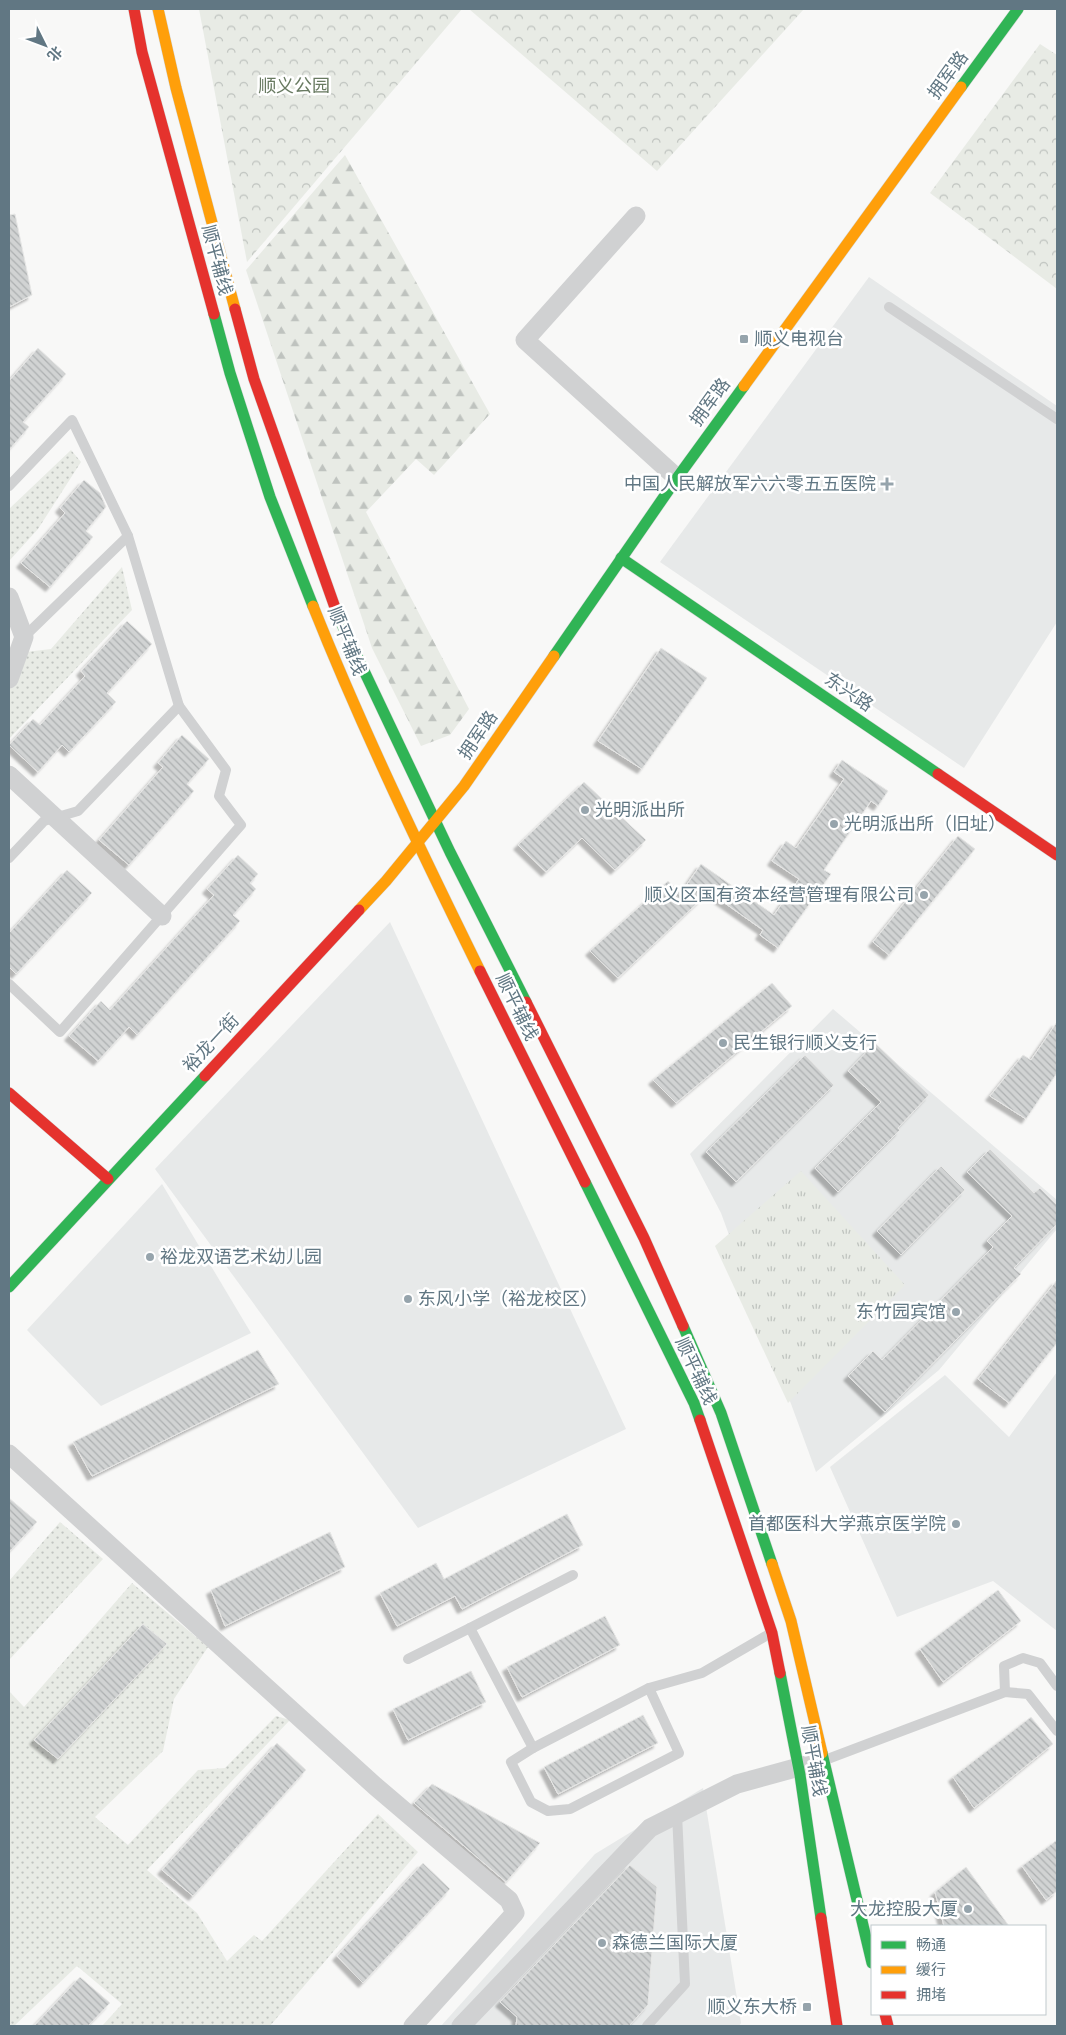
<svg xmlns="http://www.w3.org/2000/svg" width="1066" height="2035" font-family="'Space Grotesk','Noto Sans SC',sans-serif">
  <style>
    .built { fill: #e7e9e9 }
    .grass { fill: url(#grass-tufts) }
    .forest { fill: url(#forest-firs) }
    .park { fill: url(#park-crowns) }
    .garden { fill: url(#garden-dots) }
    .building { fill: url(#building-back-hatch); stroke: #e7e7e6; filter: url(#shadow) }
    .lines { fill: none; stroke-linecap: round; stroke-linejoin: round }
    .fast-casing { stroke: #d4d6d6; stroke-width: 12 }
    .slow-casing { stroke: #d4d6d6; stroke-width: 12 }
    .jam-casing { stroke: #d4d6d6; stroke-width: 12 }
    .lane { stroke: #d0d1d2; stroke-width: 10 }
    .street { stroke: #d0d1d2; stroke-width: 19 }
    .fast { stroke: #30b455; stroke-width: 11 }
    .slow { stroke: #ff9f0a; stroke-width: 11 }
    .jam { stroke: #e5322d; stroke-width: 11 }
    .poi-dot { fill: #96a4ac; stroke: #fff; stroke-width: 2 }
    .labels { text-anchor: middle; stroke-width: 5; stroke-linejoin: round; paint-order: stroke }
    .street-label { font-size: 18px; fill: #617783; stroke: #fff }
    .park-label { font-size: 18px; fill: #687a61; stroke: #fff }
    .poi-label { font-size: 18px; fill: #617783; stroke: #fff; text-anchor: start }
  </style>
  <defs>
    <pattern id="grass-tufts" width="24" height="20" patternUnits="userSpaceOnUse" patternTransform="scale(1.25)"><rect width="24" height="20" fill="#e8ebe5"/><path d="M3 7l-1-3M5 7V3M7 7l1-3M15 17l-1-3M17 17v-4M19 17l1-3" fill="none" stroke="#bfc3bf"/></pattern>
    <pattern id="forest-firs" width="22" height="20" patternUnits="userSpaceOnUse" patternTransform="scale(1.25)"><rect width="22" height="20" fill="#e8ebe5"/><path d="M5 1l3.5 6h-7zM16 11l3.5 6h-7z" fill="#bfc3bf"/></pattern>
    <pattern id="park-crowns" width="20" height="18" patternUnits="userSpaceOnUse" patternTransform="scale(1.25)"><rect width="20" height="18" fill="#e8ebe5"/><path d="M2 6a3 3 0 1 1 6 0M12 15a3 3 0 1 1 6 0" fill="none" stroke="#bfc3bf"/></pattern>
    <pattern id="garden-dots" width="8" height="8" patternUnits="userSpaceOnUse" patternTransform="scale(1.25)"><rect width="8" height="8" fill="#e8ebe5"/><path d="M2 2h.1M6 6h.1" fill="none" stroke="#bfc3bf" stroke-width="1.8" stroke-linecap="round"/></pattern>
    <pattern id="building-back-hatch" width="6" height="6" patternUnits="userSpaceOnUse" patternTransform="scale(1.25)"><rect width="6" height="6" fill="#d1d3d3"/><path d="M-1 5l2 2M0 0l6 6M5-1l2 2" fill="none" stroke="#adb0b1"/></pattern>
    <filter id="shadow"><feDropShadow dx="-4.5" dy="4.5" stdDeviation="1" flood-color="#0004"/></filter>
  </defs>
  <rect width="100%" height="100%" fill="#f8f8f7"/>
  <!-- built -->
  <g class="built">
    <polygon points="869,277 1057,406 1057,622 964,768 660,562"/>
    <polygon points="390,922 626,1429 418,1528 155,1169"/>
    <polygon points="833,1009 1057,1200 1057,1229 939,1370 816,1472 721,1213 690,1154"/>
    <polygon points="162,1184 251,1333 101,1406 27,1330"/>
    <polygon points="1057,1372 1057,1631 993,1581 897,1617 830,1467 945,1375 1009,1437"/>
    <polygon points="703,1788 741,2023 739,2026 441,2026 595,1854"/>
  </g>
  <!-- grass -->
  <polygon class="grass" points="801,1171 905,1285 788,1403 715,1246"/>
  <!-- forest -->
  <polygon class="forest" points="345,155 490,414 434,475 416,459 366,512 469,709 450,735 421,746 372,648 246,270"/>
  <!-- park -->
  <g class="park">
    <polygon points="199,9 462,9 247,262"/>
    <polygon points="469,9 804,9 657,171"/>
    <polygon points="1040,44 1057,55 1057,289 930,193"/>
  </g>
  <!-- garden -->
  <g class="garden">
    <polygon points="71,450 81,462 38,529 9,561 9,509"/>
    <polygon points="122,567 132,610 9,739 9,654 51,649"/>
    <polygon points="60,1522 103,1559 9,1660 9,1581"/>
    <polygon points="132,1583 208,1647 174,1699 163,1751 95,1817 128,1845 198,1770 225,1768 276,1716 290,1720 147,1870 197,1913 227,1961 254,1935 262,1941 378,1814 418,1852 270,2026 102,2026 122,2004 77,1966 14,2026 9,2026 9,1691 24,1707"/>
  </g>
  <!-- building -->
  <g class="building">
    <polygon points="15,214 32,295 9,307 9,215"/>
    <polygon points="38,348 66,374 23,422 29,427 9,450 9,381"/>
    <polygon points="84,480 100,493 106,507 86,531 93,537 50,587 21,563 65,513 60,508"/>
    <polygon points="127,621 152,644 107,693 116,702 69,752 62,745 38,772 9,745 33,719 40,725 85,676 81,671"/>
    <polygon points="661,648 707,678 642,769 598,741"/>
    <polygon points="182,735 209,759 187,784 194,791 129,865 99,840 163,767 158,763"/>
    <polygon points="842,760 888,791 878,806 871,801 824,870 831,874 778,948 760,935 763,930 709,892 618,978 590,951 668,881 681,893 701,864 774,915 799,879 772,861 786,841 796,848 844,779 834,772"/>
    <polygon points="584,782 646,840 615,870 582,838 546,872 518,845"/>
    <polygon points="958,836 975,849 889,955 873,942"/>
    <polygon points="238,855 258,874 250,883 256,889 233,915 240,921 137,1035 129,1027 98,1061 69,1036 101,1001 110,1010 214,895 207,889"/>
    <polygon points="67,870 92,893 16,974 9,967 9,933"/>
    <polygon points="772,983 792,1006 676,1103 653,1080"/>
    <polygon points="1057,1022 1057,1073 1026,1119 990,1096 1023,1055 1031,1060"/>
    <polygon points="875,1043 929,1095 898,1128 900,1130 838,1192 815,1168 881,1102 848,1071"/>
    <polygon points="805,1055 834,1085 736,1182 706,1152"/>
    <polygon points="990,1149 1034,1193 1040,1188 1057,1205 1057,1224 1014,1268 1021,1274 885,1412 848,1376 873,1351 882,1360 993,1247 987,1241 1012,1216 967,1172"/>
    <polygon points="941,1166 965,1190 901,1255 877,1231"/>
    <polygon points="1057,1280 1057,1343 1009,1403 978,1379"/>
    <polygon points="258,1350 279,1384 92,1476 73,1442"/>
    <polygon points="9,1498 37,1522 9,1552"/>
    <polygon points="567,1514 583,1545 462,1609 455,1596 397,1626 380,1593 436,1563 444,1579"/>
    <polygon points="330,1532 345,1567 225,1626 211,1590"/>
    <polygon points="998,1590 1021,1621 943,1682 920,1649"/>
    <polygon points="605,1616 620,1645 522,1697 507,1667"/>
    <polygon points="143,1624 167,1644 58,1759 34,1740"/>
    <polygon points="471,1671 486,1702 408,1740 393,1709"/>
    <polygon points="643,1715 658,1743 558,1794 544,1767"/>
    <polygon points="1031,1717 1053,1744 974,1808 953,1777"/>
    <polygon points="277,1743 306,1770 193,1896 162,1870"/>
    <polygon points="432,1784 540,1843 506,1882 414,1803"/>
    <polygon points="1057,1840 1057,1891 1046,1900 1022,1866"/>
    <polygon points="423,1863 450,1889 363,1983 337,1956"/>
    <polygon points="630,1865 657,1887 648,2005 629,2026 516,2026 517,2017 500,2002"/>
    <polygon points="966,1867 1009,1926 944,1926 935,1892"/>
    <polygon points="80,1977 110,2003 88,2026 34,2026"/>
  </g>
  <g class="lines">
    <defs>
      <g id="fast">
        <polyline points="961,87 1018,9"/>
        <polyline points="214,314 230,373 270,497 313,606"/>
        <polyline points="621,558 938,774"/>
        <polyline points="338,616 450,852 526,1002"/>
        <polyline points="554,656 677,478 744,386"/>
        <polyline points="585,1182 694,1403 700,1420"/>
        <polyline points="9,1287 205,1076"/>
        <polyline points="683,1326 721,1413 772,1564"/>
        <polyline points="780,1673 800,1775 821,1918"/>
        <polyline points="822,1753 872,1963"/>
      </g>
      <g id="slow">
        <polyline points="158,9 176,88 235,309"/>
        <polyline points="744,386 961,87"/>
        <path d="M313,606C363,731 421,851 480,971"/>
        <polyline points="359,910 386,881 464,786 554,656"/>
        <polyline points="772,1564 791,1621 822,1753"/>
      </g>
      <g id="jam">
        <polyline points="134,9 142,52 214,314"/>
        <polyline points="235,309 254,379 338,616"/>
        <polyline points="938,774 1057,855"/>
        <polyline points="480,971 585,1182"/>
        <polyline points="526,1002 644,1238 683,1326"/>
        <polyline points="205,1076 359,910"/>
        <polyline points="9,1093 108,1179"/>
        <polyline points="700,1420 772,1633 780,1673"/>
        <polyline points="821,1918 837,2026"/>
        <polyline points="885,2014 888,2026"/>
      </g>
    </defs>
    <!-- fast casing -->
    <use href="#fast" class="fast-casing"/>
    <!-- slow casing -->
    <use href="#slow" class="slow-casing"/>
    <!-- jam casing -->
    <use href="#jam" class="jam-casing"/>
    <!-- lane -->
    <g class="lane">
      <polyline points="889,307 1057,419"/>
      <polyline points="9,486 72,420 128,536"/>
      <polyline points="24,637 128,536 179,706"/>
      <polyline points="9,858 44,821 78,811 179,706 226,770 219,796 241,825 60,1032 9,984"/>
      <polyline points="573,1575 470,1628 533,1748 649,1688 702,1673 771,1633"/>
      <polyline points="408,1659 470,1628"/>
      <polyline points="1005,1692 1004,1666 1023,1658 1040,1663 1057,1686"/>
      <polyline points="533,1748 511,1762 531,1802 548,1811 570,1809 679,1753 649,1688"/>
      <polyline points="825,1760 1005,1692 1028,1694 1057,1731"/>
      <polyline points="647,2026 685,1984 677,1814"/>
    </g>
    <!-- street -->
    <g class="street">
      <polyline points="636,216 525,340 677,478"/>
      <polyline points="9,597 24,637 9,679"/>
      <polyline points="9,775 162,916"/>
      <polyline points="9,1454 375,1786 509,1900 515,1913 413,2026"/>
      <polyline points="461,2026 650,1828 737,1784 810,1764"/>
    </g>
    <!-- fast -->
    <use href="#fast" class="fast"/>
    <!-- slow -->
    <use href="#slow" class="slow"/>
    <!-- jam -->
    <use href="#jam" class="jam"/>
  </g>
  <!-- markers -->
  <g class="poi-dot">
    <rect x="739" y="334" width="10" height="10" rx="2.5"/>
    <path d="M884.5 476.5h5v5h5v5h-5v5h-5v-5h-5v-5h5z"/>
    <circle cx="585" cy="810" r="5"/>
    <circle cx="834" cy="824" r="5"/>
    <circle cx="924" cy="895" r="5"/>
    <circle cx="723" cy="1043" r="5"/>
    <circle cx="150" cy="1257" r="5"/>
    <circle cx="408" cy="1299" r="5"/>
    <circle cx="956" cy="1312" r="5"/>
    <circle cx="956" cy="1524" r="5"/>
    <circle cx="968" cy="1909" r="5"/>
    <circle cx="602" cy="1943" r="5"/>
    <rect x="802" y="2002" width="10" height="10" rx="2.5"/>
  </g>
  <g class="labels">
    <!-- street labels -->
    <g class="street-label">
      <text transform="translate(948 75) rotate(-54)" y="6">拥军路</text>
      <text transform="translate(217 260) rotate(75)" y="6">顺平辅线</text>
      <text transform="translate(710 402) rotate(-54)" y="6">拥军路</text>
      <text transform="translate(347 641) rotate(68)" y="6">顺平辅线</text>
      <text transform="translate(849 692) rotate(34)" y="6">东兴路</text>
      <text transform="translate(478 735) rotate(-56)" y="6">拥军路</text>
      <text transform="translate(517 1007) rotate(64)" y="6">顺平辅线</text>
      <text transform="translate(211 1043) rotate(-47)" y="6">裕龙一街</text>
      <text transform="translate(696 1371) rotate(65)" y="6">顺平辅线</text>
      <text transform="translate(814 1761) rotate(80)" y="6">顺平辅线</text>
    </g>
    <!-- park labels -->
    <g class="park-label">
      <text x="294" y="92">顺义公园</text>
    </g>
    <!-- poi labels -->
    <g class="poi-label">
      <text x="754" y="345">顺义电视台</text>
      <text x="876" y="490" text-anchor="end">中国人民解放军六六零五五医院</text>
      <text x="595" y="816">光明派出所</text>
      <text x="844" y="830">光明派出所（旧址）</text>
      <text x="914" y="901" text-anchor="end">顺义区国有资本经营管理有限公司</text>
      <text x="733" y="1049">民生银行顺义支行</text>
      <text x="160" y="1263">裕龙双语艺术幼儿园</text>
      <text x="418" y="1305">东风小学（裕龙校区）</text>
      <text x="946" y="1318" text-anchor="end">东竹园宾馆</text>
      <text x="946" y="1530" text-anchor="end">首都医科大学燕京医学院</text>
      <text x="958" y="1915" text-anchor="end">大龙控股大厦</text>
      <text x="612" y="1949">森德兰国际大厦</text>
      <text x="797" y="2013" text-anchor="end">顺义东大桥</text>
    </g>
  </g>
  <!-- border -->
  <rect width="1066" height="2035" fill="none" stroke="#617783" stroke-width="20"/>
  <!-- legend -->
  <rect x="871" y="1925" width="175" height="90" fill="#ffffff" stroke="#c0c9cd"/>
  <rect x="881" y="1941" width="25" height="8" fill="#30b455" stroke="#c0c9cd"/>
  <text x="916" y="1950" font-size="15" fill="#617783">畅通</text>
  <rect x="881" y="1966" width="25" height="8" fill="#ff9f0a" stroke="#c0c9cd"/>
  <text x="916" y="1975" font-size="15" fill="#617783">缓行</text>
  <rect x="881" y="1991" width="25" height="8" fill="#e5322d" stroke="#c0c9cd"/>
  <text x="916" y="2000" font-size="15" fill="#617783">拥堵</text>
  <!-- north arrow -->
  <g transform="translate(45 45) rotate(132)" stroke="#ffffff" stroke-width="4" paint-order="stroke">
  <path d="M0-4L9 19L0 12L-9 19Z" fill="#617783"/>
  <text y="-8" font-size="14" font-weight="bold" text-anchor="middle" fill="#617783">北</text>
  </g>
</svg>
